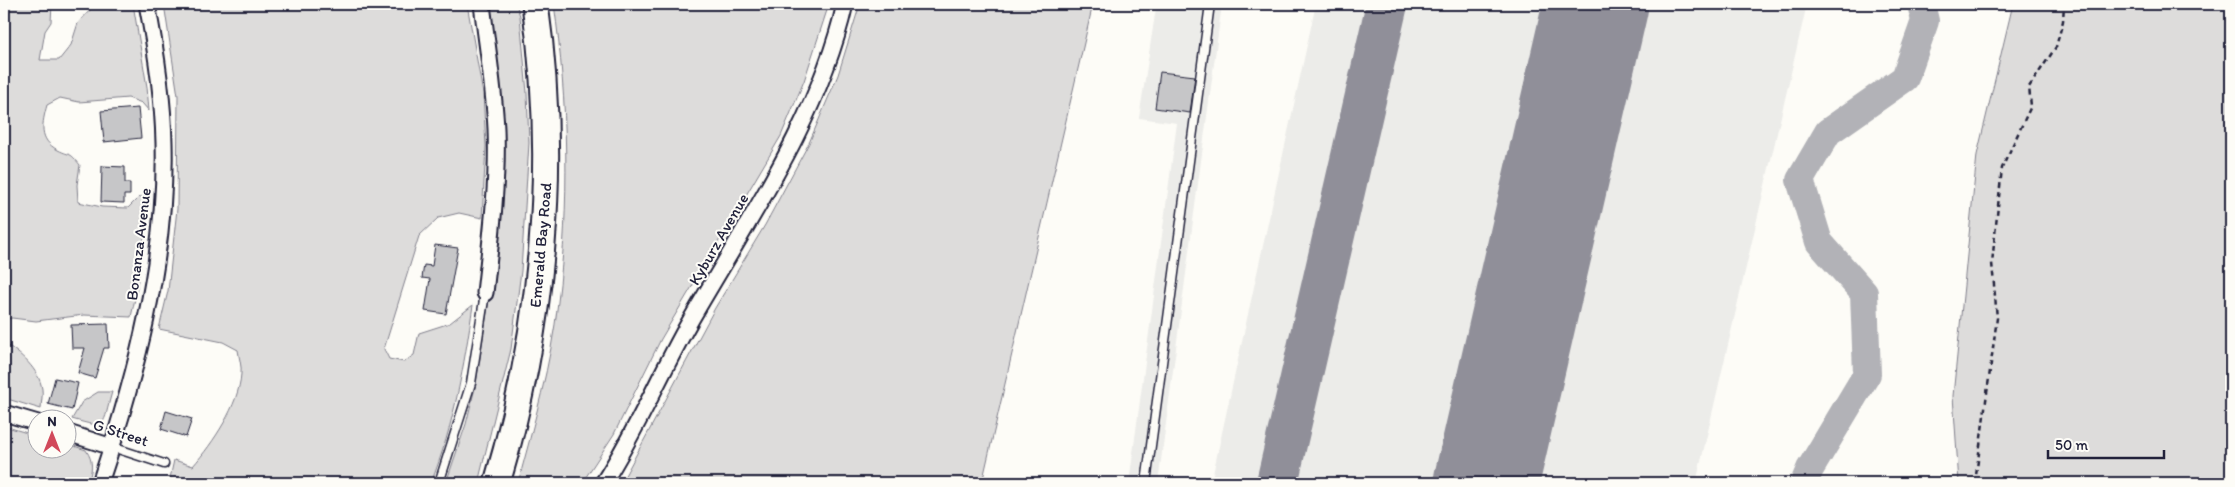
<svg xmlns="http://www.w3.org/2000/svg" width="2235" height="487" font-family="Itim,sans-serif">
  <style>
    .built { fill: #ecece9 }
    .green { fill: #dddcdb; stroke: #807f8b }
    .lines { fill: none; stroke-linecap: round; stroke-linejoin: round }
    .river { stroke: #b2b2b7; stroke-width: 28 }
    .taxiway { stroke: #908f99; stroke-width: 42 }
    .runway { stroke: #908f99; stroke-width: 105 }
    .building { fill: #c6c6c8; stroke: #22223b }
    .service-casing { stroke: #22223b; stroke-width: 11 }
    .minor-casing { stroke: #22223b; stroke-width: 19 }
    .trunk-casing { stroke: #22223b; stroke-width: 29 }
    .path { stroke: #22223b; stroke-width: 2.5; stroke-dasharray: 5 4; stroke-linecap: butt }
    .service { stroke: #fdfcf7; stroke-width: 8 }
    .minor { stroke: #fdfcf7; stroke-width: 15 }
    .trunk { stroke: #fdfcf7; stroke-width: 25 }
    .labels { text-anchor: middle; stroke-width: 4; stroke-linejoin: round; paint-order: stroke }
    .street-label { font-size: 16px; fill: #22223b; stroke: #fdfcf7 }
  </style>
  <rect width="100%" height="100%" fill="#fdfcf7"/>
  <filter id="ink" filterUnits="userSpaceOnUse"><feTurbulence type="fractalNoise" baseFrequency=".02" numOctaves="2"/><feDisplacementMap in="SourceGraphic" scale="10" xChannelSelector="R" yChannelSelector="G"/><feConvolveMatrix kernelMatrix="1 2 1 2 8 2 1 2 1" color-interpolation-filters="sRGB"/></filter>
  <g filter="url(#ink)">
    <!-- built -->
    <g class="built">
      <polygon points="1178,4 1222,4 1158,483 1129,483 1177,123 1139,118 1156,8"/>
      <polygon points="1316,4 1807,4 1696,483 1211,483"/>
    </g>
    <!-- green -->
    <g class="green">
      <path d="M4,4H52L51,22L45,31L40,60H59L71,45L78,23L91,9L101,4H133L147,87L149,111L142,103L128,98L79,102L60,98L47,105C42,123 38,140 58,150C72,157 69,151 80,165L77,185L78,202L102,207L128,208L139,197L150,196L136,294L131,317L84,315L36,321L12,318L4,320Z"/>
      <path d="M164,4H467L483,94L486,146L482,218L459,213L438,218L419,236L384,349L389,359L404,362L414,355L419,333L450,323L473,305C464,366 454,425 431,483H169L174,460L193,466C213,443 239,405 241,374C242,366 239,358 238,350L223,342L159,329L168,291L177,209L178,96Z"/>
      <polygon points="493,4 516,4 520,16 527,93 529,143 521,271 511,349 478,483 446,483 466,424 476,384 498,242 503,178 503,110 491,13"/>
      <path d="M554,4H829L804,81L781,136L661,339L614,434L582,483H518C534,424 551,363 558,302C570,204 568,102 554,4Z"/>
      <polygon points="860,4 1093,4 982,483 621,483 715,308 765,225 809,143 838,75"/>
      <polygon points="2013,4 2231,4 2231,483 1959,483 1953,396 1977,155"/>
      <path d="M4,343C20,353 39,369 42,389C43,395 41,403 41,409L4,398Z"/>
      <path d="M98,392H112C102,426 109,430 72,419L82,402Z"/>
      <path d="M4,426L37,436L38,450H68V444L86,450C94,462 92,470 88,483H4Z"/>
    </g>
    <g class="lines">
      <!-- river -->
      <polyline class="river" points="1804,483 1810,469 1867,374 1864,293 1819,242 1800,180 1828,132 1905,78 1925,21 1921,4"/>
      <!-- taxiway -->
      <polyline class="taxiway" points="1277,483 1387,4"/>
      <!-- runway -->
      <polyline class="runway" points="1486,483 1596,4"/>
    </g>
    <!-- building -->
    <g class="building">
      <polygon points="1160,72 1195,76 1190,113 1155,108"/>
      <polygon points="138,108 141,138 104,142 101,111"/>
      <polygon points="102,166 125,167 125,183 130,183 130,195 124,195 124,203 101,202"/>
      <polygon points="435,245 458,248 446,314 425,311 430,279 422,278 424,265 432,266"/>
      <polygon points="108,324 109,348 104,348 95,378 78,373 85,348 72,348 71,325"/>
      <polygon points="55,378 78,383 72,410 48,404"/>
      <polygon points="166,411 192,419 186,437 161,429"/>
    </g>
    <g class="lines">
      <defs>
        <g id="service">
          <polyline points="112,447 164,464"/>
          <polyline points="439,483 471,383 485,293"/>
          <polyline points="1146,483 1210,4"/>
        </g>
        <g id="minor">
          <path d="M482,4C487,46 494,87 496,129C498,184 491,239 485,293"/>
          <polyline points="4,413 38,423"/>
          <polyline points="68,433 112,447"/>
          <path d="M100,483C136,375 167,258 164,143C163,96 156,50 147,4"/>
          <path d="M603,483C636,432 659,376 689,323C747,222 819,119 845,4"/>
        </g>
        <path id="trunk" d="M497,483C543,328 558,165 535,4"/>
      </defs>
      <!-- service casing -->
      <use href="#service" class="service-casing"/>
      <!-- minor casing -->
      <use href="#minor" class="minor-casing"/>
      <!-- trunk casing -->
      <use href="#trunk" class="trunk-casing"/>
      <!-- path -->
      <polyline class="path" points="1975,483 1997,318 1992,263 2002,168 2031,106 2029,87 2056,47 2063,21 2064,4"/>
      <!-- service -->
      <use href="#service" class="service"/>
      <!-- minor -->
      <use href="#minor" class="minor"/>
      <!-- trunk -->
      <use href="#trunk" class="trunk"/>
    </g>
  </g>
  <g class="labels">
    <!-- street labels -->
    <g class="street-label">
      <text transform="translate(718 239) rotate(-60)" y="6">Kyburz Avenue</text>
      <text transform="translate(138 244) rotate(-83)" y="6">Bonanza Avenue</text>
      <text transform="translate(540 245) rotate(-85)" y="6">Emerald Bay Road</text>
      <text transform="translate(121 432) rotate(18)" y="6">G Street</text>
    </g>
  </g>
  <!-- margin -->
  <rect width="2235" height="487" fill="none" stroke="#fdfcf7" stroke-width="20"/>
  <rect x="10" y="10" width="2215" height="467" fill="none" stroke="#22223b" stroke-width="2" filter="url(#ink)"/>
  <!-- north arrow -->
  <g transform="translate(52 434)"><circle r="24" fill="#fdfcf7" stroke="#a5a5ac"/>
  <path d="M0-4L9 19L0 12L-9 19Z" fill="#d1495b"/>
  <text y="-8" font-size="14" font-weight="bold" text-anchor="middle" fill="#22223b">N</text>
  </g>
  <!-- scale -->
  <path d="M2048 450v8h116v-8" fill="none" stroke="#22223b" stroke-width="2.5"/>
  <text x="2055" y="450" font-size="15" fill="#22223b" stroke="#fdfcf7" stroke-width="4" paint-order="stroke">50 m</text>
</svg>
